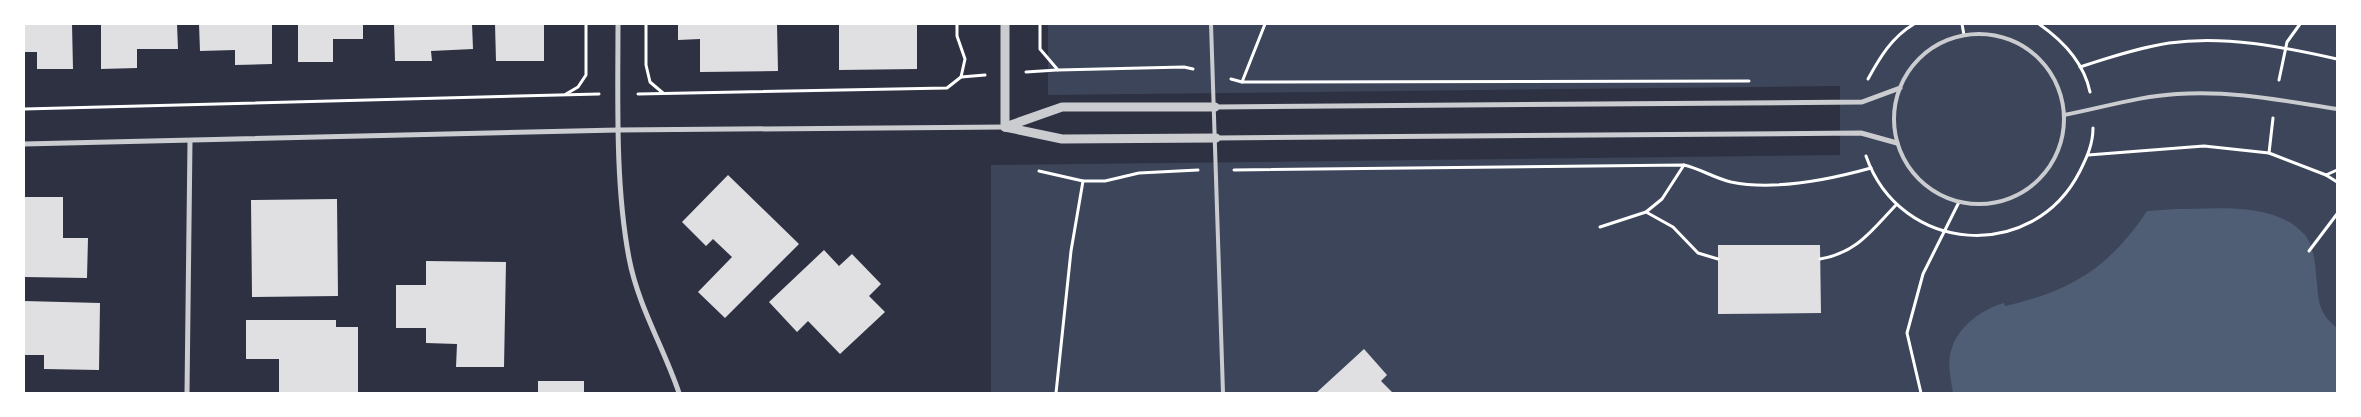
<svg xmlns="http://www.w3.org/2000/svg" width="2361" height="417" font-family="Cabin,sans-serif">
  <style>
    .green { fill: #3c4559 }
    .water { fill: #4f5d75 }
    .building { fill: #e0e0e3 }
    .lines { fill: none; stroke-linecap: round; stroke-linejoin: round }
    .path { stroke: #fff; stroke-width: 3 }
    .service { stroke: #caccd0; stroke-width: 4 }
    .minor { stroke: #caccd0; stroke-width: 5 }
    .tertiary { stroke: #caccd0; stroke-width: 9 }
  </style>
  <rect width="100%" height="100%" fill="#2d3142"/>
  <!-- green -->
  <polygon class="green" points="1048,24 2337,24 2337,393 991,393 991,165 1840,155 1840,86 1048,95"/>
  <!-- water -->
  <path class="water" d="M2176,209C2216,209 2274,201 2304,234C2313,243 2315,262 2316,274C2319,298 2316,311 2337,328V393H1953C1951,380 1947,364 1951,351C1957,327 1982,309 2004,303L2005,306C2071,291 2109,268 2147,211Z"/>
  <!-- building -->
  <g class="building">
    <polygon points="24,24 72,24 73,69 37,69 37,52 24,52"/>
    <polygon points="101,24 177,24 178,49 137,49 137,68 101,69"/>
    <polygon points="199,24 272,24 272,64 235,65 235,50 200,51"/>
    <polygon points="298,24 363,24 363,39 333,39 333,62 298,62"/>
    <polygon points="394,24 472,24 473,49 431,51 432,61 395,61"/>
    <polygon points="495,24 544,24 544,61 496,61"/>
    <polygon points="678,24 777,24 778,71 700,72 700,39 678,40"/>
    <polygon points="839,24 917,24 917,69 839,70"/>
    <polygon points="728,175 799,244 725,318 698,292 732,257 713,239 706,246 682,222"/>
    <polygon points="24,197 63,197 63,238 88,238 87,278 24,277"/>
    <polygon points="337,199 338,296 252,297 251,200"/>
    <polygon points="1718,245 1820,245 1821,313 1718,314"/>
    <polygon points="824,250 839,266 852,254 881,284 869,296 885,312 840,354 808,321 797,332 769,302"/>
    <polygon points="426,261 506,262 504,367 456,367 457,344 426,343 426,328 396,328 396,285 426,285"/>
    <polygon points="24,301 100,303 99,370 44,369 44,355 24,355"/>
    <polygon points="246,320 336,320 336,327 358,327 358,393 279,393 279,359 246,359"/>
    <polygon points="1364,349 1387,375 1381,381 1393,393 1316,393"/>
    <rect x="538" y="381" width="46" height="12"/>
  </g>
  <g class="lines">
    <!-- path -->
    <g class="path">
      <polyline points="646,24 646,65 650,82 663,93"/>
      <polyline points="957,24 957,36 965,59 961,77 985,75"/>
      <polyline points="1040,24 1040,49 1058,70 1184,67 1193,69"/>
      <polyline points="1962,24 1964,35"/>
      <path d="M2039,24C2062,40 2084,63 2090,92"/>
      <path d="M2080,67C2110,57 2138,48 2169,43C2225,35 2283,47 2337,59"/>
      <polyline points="1026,72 1057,70"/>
      <polyline points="1231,79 1242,82 1749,81"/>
      <path d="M1868,79C1880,57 1892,37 1914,24"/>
      <polyline points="2279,80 2287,42 2300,24"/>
      <polyline points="1242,82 1265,24"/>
      <polyline points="566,94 578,87 586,75 586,24"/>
      <polyline points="638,94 947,88 961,77"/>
      <polyline points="24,109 599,94"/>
      <polyline points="2269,153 2273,118"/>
      <polyline points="2088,155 2204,146 2269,153 2326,175 2337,170"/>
      <path d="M1866,156C1900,254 2033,264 2080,171C2087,157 2093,144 2093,128"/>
      <path d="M1234,170L1684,165C1701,169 1714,178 1731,182C1775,191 1828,180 1871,168"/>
      <polyline points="1039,171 1083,181 1105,181 1139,173 1198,170"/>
      <polyline points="2326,175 2337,182"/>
      <polyline points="1646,212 1673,227 1698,253 1718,259"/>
      <polyline points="1600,227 1646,212 1662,199 1684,165"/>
      <polyline points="2309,251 2337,214"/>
      <path d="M1820,259C1857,253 1872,230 1896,205"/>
      <polyline points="1056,393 1071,251 1083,181"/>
      <polyline points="1921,393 1907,333 1923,274 1959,202"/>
    </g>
    <!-- service -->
    <g class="service">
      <polyline points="1211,24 1223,393"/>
      <circle cx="1979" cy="119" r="85"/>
      <path d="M2064,115C2101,108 2140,96 2177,94C2232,90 2284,101 2337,109"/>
    </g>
    <!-- minor -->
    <g class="minor">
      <path d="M618,24C618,99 615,184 629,258C638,306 664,348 679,393"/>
      <polyline points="1215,107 1862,102 1900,88"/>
      <polyline points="1216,138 1861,133 1897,143"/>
      <polyline points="24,144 618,130 1005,127"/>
      <polyline points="187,393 190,141"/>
    </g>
    <!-- tertiary -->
    <g class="tertiary">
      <polyline points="1005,24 1005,127"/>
      <polyline points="1005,127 1062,107 1215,107"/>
      <polyline points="1005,127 1062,139 1216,138"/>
    </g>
  </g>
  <!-- border -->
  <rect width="2361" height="417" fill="none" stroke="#ffffff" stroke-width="50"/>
</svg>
